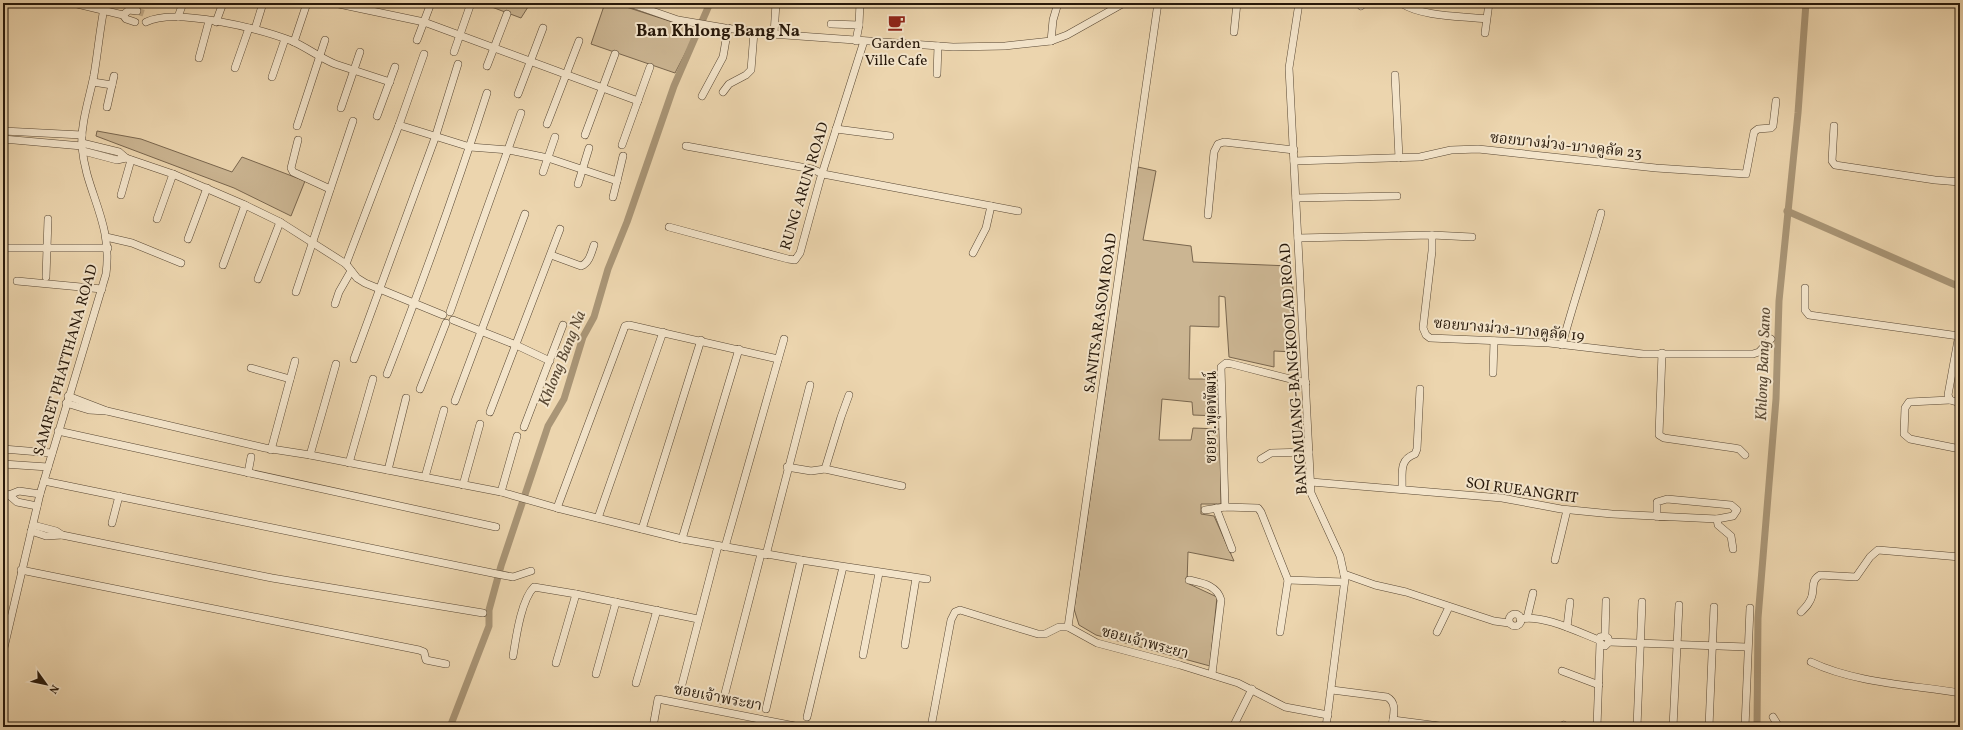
<svg xmlns="http://www.w3.org/2000/svg" width="1963" height="730" font-family="Vollkorn,'Noto Serif Thai',serif">
  <style>
    .green { fill: #cbb592; stroke: #79664e }
    .lines { fill: none; stroke-linecap: round; stroke-linejoin: round }
    .canal { stroke: #a99576; stroke-width: 7 }
    .minor-tunnel { stroke: #c5af8d; stroke-width: 7; stroke-dasharray: 7 3.5; stroke-linecap: butt }
    .minor-casing { stroke: #584733; stroke-width: 8 }
    .minor { stroke: #f3e4ca; stroke-width: 7 }
    .labels { text-anchor: middle; stroke-width: 4; stroke-linejoin: round; paint-order: stroke }
    .poi-label { font-size: 15px; fill: #27180a; stroke: #f3e4ca }
    .street-label { font-size: 15px; fill: #27180a; stroke: #f3e4ca }
    .water-label { font-size: 16px; font-style: italic; fill: #5b4a35; stroke: #f3e4ca }
    .quarter-label { font-size: 17px; font-weight: bold; fill: #27180a; stroke: #f3e4ca }
  </style>
  <rect width="100%" height="100%" fill="#ecd5ae"/>
  <filter id="stains"><feTurbulence type="fractalNoise" baseFrequency=".005" numOctaves="4"/><feColorMatrix values="0 0 0 0 .2 0 0 0 0 .09 0 0 0 0 .02 0 0 0 .5 -.17"/></filter>
  <radialGradient id="worn" r=".72"><stop offset=".6" stop-color="#630" stop-opacity="0"/><stop offset="1" stop-color="#630" stop-opacity=".3"/></radialGradient>
  <!-- green -->
  <g class="green">
    <polygon points="481,3 528,3 528,7 521,18"/>
    <polygon points="605,3 614,3 694,29 693,38 675,73 591,44"/>
    <polygon points="97,131 141,139 232,172 242,157 305,181 291,216 234,188 96,136"/>
    <polygon points="1138,167 1156,171 1143,240 1191,246 1193,262 1290,266 1294,296 1295,352 1274,351 1274,367 1229,357 1225,297 1219,296 1219,327 1190,326 1189,379 1218,379 1219,416 1193,415 1192,402 1162,399 1159,440 1191,440 1193,428 1220,429 1221,504 1201,504 1201,514 1214,516 1234,561 1188,552 1187,583 1217,597 1210,666 1096,635 1079,625 1074,609"/>
  </g>
  <g class="lines">
    <!-- canal -->
    <g class="canal">
      <polyline points="1787,211 1960,287"/>
      <polyline points="450,727 489,626 489,610 501,566 548,426 564,399 583,337 594,317 608,269 627,222 674,86 710,3"/>
      <polyline points="1757,727 1758,618 1776,399 1779,301 1798,113 1806,3"/>
    </g>
    <!-- minor-tunnel -->
    <polyline class="minor-tunnel" points="137,11 146,14"/>
    <defs>
      <g id="minor">
        <polyline points="73,3 123,15 126,19 135,22"/>
        <polyline points="334,3 424,22 638,101"/>
        <polyline points="629,3 678,20 725,28 771,34 953,47 1005,46 1051,41 1067,35 1124,3"/>
        <polyline points="1299,3 1289,68 1311,493 1340,556 1345,579 1326,727"/>
        <polyline points="1359,3 1361,6"/>
        <path d="M1401,3C1422,17 1461,16 1486,19"/>
        <polyline points="123,15 129,10 137,11"/>
        <polyline points="178,17 183,3"/>
        <path d="M146,22C175,7 261,29 292,41C306,47 320,58 335,64C353,70 372,76 390,82"/>
        <polyline points="216,22 223,3"/>
        <polyline points="831,24 859,25 856,41"/>
        <polyline points="859,25 860,3"/>
        <polyline points="255,29 263,3"/>
        <polyline points="1234,32 1237,3"/>
        <polyline points="1485,33 1489,3"/>
        <polyline points="774,34 776,3"/>
        <polyline points="417,40 431,3"/>
        <polyline points="1051,41 1053,20 1058,3"/>
        <polyline points="294,42 307,3"/>
        <polyline points="454,52 471,3"/>
        <polyline points="199,58 209,21"/>
        <polyline points="487,66 507,14"/>
        <polyline points="235,68 249,28"/>
        <polyline points="937,74 938,46"/>
        <polyline points="1395,75 1399,158"/>
        <polyline points="272,77 285,39"/>
        <polyline points="93,82 112,85"/>
        <polyline points="723,92 729,84 746,75 751,70 754,32"/>
        <polyline points="518,94 543,28"/>
        <polyline points="702,96 723,57 728,28"/>
        <polyline points="107,107 114,76"/>
        <polyline points="341,108 360,52"/>
        <polyline points="377,116 395,67"/>
        <polyline points="547,124 579,41"/>
        <polyline points="399,125 470,147 509,150 548,158 617,181 623,156"/>
        <polyline points="297,126 325,40"/>
        <polyline points="1834,126 1832,161 1835,165 1935,180 1960,182"/>
        <polyline points="836,129 890,136"/>
        <polyline points="3,131 82,135"/>
        <polyline points="585,135 615,54"/>
        <polyline points="3,139 82,146"/>
        <polyline points="298,140 291,168 293,172 330,189"/>
        <polyline points="82,143 119,152 126,158 173,174 245,205 280,222 346,264 357,278 365,283 443,315"/>
        <polyline points="622,145 650,67"/>
        <polyline points="686,146 812,169 823,174 1018,211"/>
        <polyline points="83,151 117,160 126,158"/>
        <polyline points="1294,161 1420,157 1451,150 1478,149 1656,168 1746,174 1754,132 1758,129 1771,128 1773,126 1776,101"/>
        <polyline points="543,172 555,137"/>
        <polyline points="578,184 589,148"/>
        <polyline points="121,195 131,160"/>
        <polyline points="613,197 617,181"/>
        <polyline points="1296,198 1397,196"/>
        <polyline points="1208,215 1214,152 1218,144 1224,142 1294,150"/>
        <polyline points="157,219 173,174"/>
        <polyline points="3,221 4,217"/>
        <polyline points="669,227 788,259 795,260 800,253 820,180 864,41"/>
        <polyline points="1432,235 1472,237"/>
        <polyline points="106,237 132,243 181,263"/>
        <polyline points="1298,238 1432,235 1432,251 1423,328 1426,335 1430,338 1549,343 1643,354 1753,354 1759,352 1771,339"/>
        <polyline points="188,239 207,188"/>
        <polyline points="3,248 108,248"/>
        <polyline points="973,253 986,228 991,206"/>
        <path d="M551,255L581,266C589,263 591,254 594,245"/>
        <polyline points="3,264 3,269"/>
        <polyline points="346,264 399,125 424,54"/>
        <polyline points="223,265 245,205"/>
        <polyline points="46,277 48,219"/>
        <polyline points="258,279 280,222"/>
        <polyline points="17,281 102,289"/>
        <polyline points="1805,288 1805,310 1809,315 1959,336"/>
        <polyline points="296,292 353,121"/>
        <polyline points="335,304 339,292 351,271"/>
        <polyline points="450,312 521,113"/>
        <polyline points="453,320 516,345 550,361"/>
        <polyline points="1960,329 1948,395 1950,400 1960,403"/>
        <path d="M1562,345C1574,300 1589,257 1601,213"/>
        <polyline points="1662,353 1659,435 1664,438 1734,448 1739,449 1745,455"/>
        <polyline points="354,359 435,138 458,64"/>
        <polyline points="251,368 290,379"/>
        <polyline points="1493,373 1494,341"/>
        <path d="M387,374C423,281 457,187 487,93"/>
        <polyline points="420,389 446,323"/>
        <polyline points="68,396 107,411 265,448 310,455 501,492 557,508 682,539 801,560 927,579"/>
        <polyline points="1950,400 1909,402 1905,408 1904,434 1910,439 1960,449"/>
        <polyline points="455,401 525,214"/>
        <polyline points="66,403 89,410 106,411"/>
        <polyline points="490,412 560,229"/>
        <polyline points="524,427 563,325"/>
        <polyline points="58,431 496,527"/>
        <polyline points="3,449 52,453"/>
        <polyline points="271,450 295,361"/>
        <polyline points="310,455 336,364"/>
        <polyline points="1261,459 1271,453 1309,452"/>
        <polyline points="349,463 373,379"/>
        <polyline points="3,464 48,467"/>
        <polyline points="787,467 811,471 825,469 902,486"/>
        <polyline points="825,469 841,417 849,395"/>
        <polyline points="388,470 406,398"/>
        <polyline points="248,473 251,457"/>
        <polyline points="425,477 444,410"/>
        <polyline points="44,481 497,574 513,577 531,571"/>
        <polyline points="1311,482 1502,498 1561,509 1612,514 1717,519 1733,516 1737,510 1731,505 1667,499 1657,502 1657,517"/>
        <polyline points="463,485 480,424"/>
        <path d="M1402,489C1403,474 1398,460 1415,454L1417,449L1420,389"/>
        <polyline points="501,492 517,436"/>
        <polyline points="3,494 9,495 19,491 40,494"/>
        <polyline points="9,495 17,502 37,506"/>
        <polyline points="1225,507 1221,367 1226,363 1232,364 1306,383"/>
        <polyline points="557,508 625,326 629,325 778,359"/>
        <polyline points="1216,508 1232,549"/>
        <polyline points="1205,510 1225,507 1258,508 1261,512 1288,580 1344,582"/>
        <polyline points="598,518 663,332"/>
        <polyline points="1717,519 1718,525 1731,536 1733,549"/>
        <polyline points="112,523 119,496"/>
        <polyline points="33,525 56,531 62,535 272,578 483,613"/>
        <polyline points="642,529 701,340"/>
        <polyline points="31,531 46,536 62,535"/>
        <polyline points="682,539 739,349"/>
        <polyline points="725,547 784,339"/>
        <polyline points="766,555 810,385"/>
        <polyline points="1555,560 1567,510"/>
        <polyline points="21,570 419,650 424,652 426,660 446,664"/>
        <polyline points="1344,574 1375,585 1406,592 1494,621 1509,623"/>
        <path d="M1189,580C1202,583 1217,585 1221,600L1212,674"/>
        <path d="M1801,612C1806,607 1810,603 1812,596C1814,588 1811,580 1820,575L1856,577L1870,557L1878,550L1960,557"/>
        <circle cx="1515" cy="620" r="6"/>
        <polyline points="1527,618 1533,593"/>
        <path d="M1520,619C1543,614 1578,632 1599,640"/>
        <polyline points="1068,627 1158,3"/>
        <polyline points="1567,627 1570,602"/>
        <polyline points="1280,632 1288,580"/>
        <polyline points="1437,632 1449,607"/>
        <polyline points="1605,636 1600,637 1599,640 1602,645 1605,646 1609,642 1608,638 1605,636 1606,601"/>
        <polyline points="1609,642 1747,647"/>
        <polyline points="905,645 916,578"/>
        <path d="M3,652L40,494L106,274C113,222 86,193 82,147C80,125 90,96 94,75C98,51 100,27 105,3"/>
        <polyline points="863,655 879,573"/>
        <path d="M513,656C516,638 521,600 534,587L576,594L698,619"/>
        <path d="M1811,662C1855,683 1912,685 1960,693"/>
        <polyline points="556,663 576,594"/>
        <polyline points="1562,671 1599,685"/>
        <polyline points="596,674 616,602"/>
        <polyline points="636,683 657,610"/>
        <path d="M1332,690L1387,697C1398,703 1393,716 1392,727"/>
        <polyline points="680,692 718,546"/>
        <polyline points="723,701 761,554"/>
        <polyline points="766,709 801,560"/>
        <polyline points="807,717 843,567"/>
        <polyline points="1773,717 1779,727"/>
        <polyline points="1393,720 1447,727"/>
        <polyline points="653,727 658,699 800,727"/>
        <polyline points="931,727 951,620 955,612 960,610 1038,634 1045,634 1059,627 1068,627 1097,643 1180,665 1238,683 1285,707 1328,715"/>
        <polyline points="1233,727 1252,689"/>
        <polyline points="1563,727 1564,725"/>
        <polyline points="1597,727 1600,643"/>
        <polyline points="1637,727 1642,602"/>
        <polyline points="1673,727 1679,605"/>
        <polyline points="1709,727 1714,607"/>
        <polyline points="1745,727 1750,608"/>
      </g>
    </defs>
    <!-- minor casing -->
    <use href="#minor" class="minor-casing"/>
    <!-- minor -->
    <use href="#minor" class="minor"/>
  </g>
  <!-- icons -->
  <defs>
    <symbol id="cafe-bare" viewBox="-9 -9 18 18"><path d="M-5.5-4.5H6V0H3Q3 3.5 0 3.5H-2.5Q-5.5 3.5-5.5 0ZM3-3.2v2h1.7v-2ZM-6 4.5H4V6H-6Z" fill="#8f2418" stroke="#f3e4ca" stroke-width="2.5" paint-order="stroke"/></symbol>
  </defs>
  <g fill-rule="evenodd">
    <use href="#cafe-bare" x="884" y="10" width="25" height="25"/>
  </g>
  <g class="labels">
    <!-- poi labels -->
    <g class="poi-label">
      <text x="896" y="48">Garden<tspan x="896" dy="17">Ville Cafe</tspan></text>
    </g>
    <!-- street labels -->
    <g class="street-label">
      <text transform="translate(1566 145) rotate(6)" y="5">ซอยบางม่วง-บางคูลัด 23</text>
      <text transform="translate(804 186) rotate(-73)" y="5">RUNG ARUN ROAD</text>
      <text transform="translate(1100 313) rotate(-82)" y="5">SANITSARASOM ROAD</text>
      <text transform="translate(1509 329) rotate(5)" y="5">ซอยบางม่วง-บางคูลัด 19</text>
      <text transform="translate(65 360) rotate(-74)" y="5">SAMRET PHATTHANA ROAD</text>
      <text transform="translate(1293 369) rotate(-94)" y="5">BANGMUANG-BANGKOOLAD ROAD</text>
      <text transform="translate(1211 417) rotate(-90)" y="5">ซอยว.พุดพัฒน์</text>
      <text transform="translate(1522 490) rotate(8)" y="5">SOI RUEANGRIT</text>
      <text transform="translate(1145 642) rotate(15)" y="5">ซอยเจ้าพระยา</text>
      <text transform="translate(718 697) rotate(11)" y="5">ซอยเจ้าพระยา</text>
    </g>
    <!-- water labels -->
    <g class="water-label">
      <text transform="translate(561 358) rotate(-68)" y="6">Khlong Bang Na</text>
      <text transform="translate(1762 364) rotate(-88)" y="6">Khlong Bang Sano</text>
    </g>
    <!-- quarter labels -->
    <g class="quarter-label">
      <text x="718" y="36">Ban Khlong Bang Na</text>
    </g>
  </g>
  <!-- margin -->
  <rect width="1963" height="730" fill="none" stroke="#ecd5ae" stroke-width="16"/>
  <rect x="4" y="4" width="1955" height="722" fill="none" stroke="#27180a" stroke-width="2"/>
  <rect x="8" y="8" width="1947" height="714" fill="none" stroke="#27180a"/>
  <!-- north arrow -->
  <g transform="translate(46 684) rotate(123)" stroke="#f3e4ca" stroke-width="3" paint-order="stroke">
  <path d="M0-3L7 15L0 10L-7 15Z" fill="#27180a"/>
  <text y="-6" font-size="11" font-weight="bold" text-anchor="middle" fill="#27180a">N</text>
  </g>
  <rect width="100%" height="100%" filter="url(#stains)"/>
  <rect width="100%" height="100%" fill="url(#worn)"/>
</svg>
